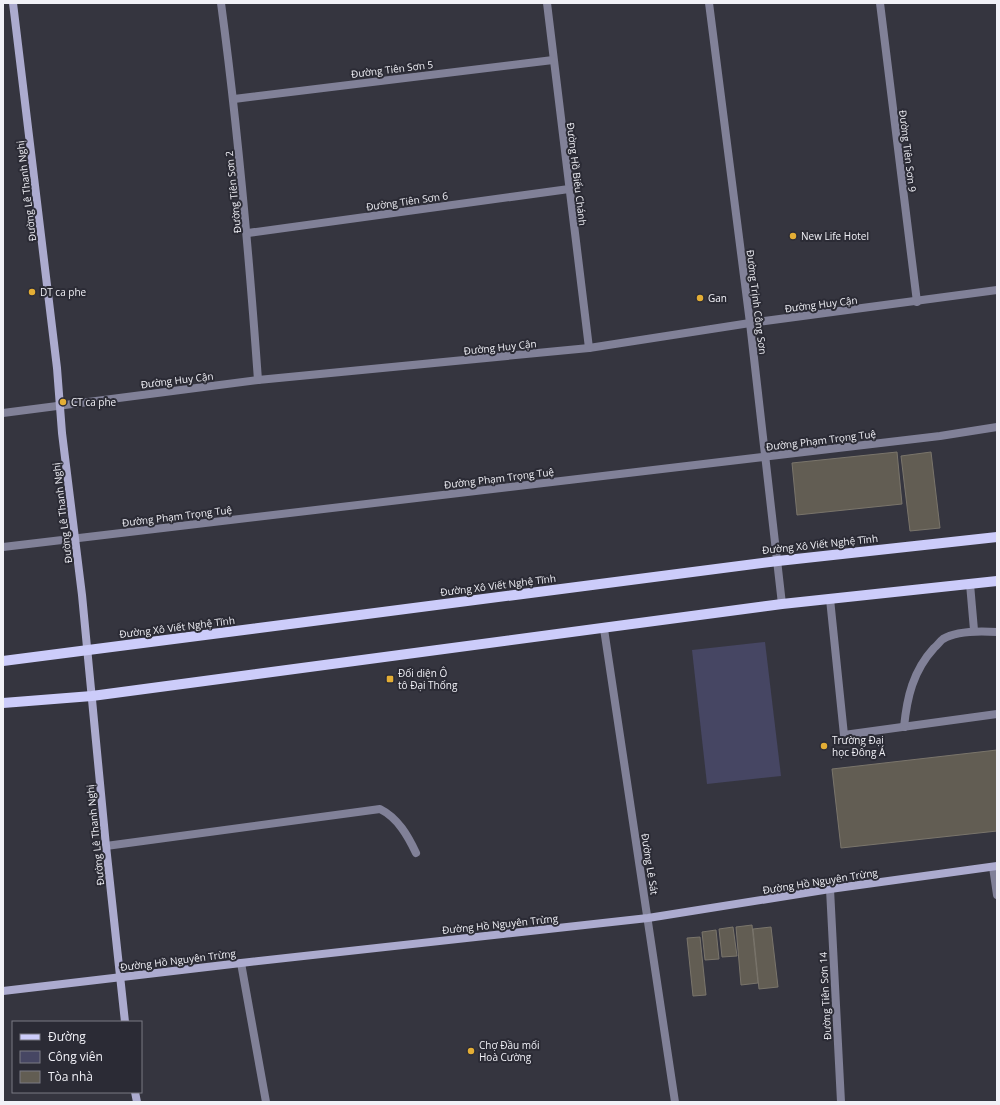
<svg xmlns="http://www.w3.org/2000/svg" width="1000" height="1105" font-family="'Open Sans',sans-serif">
  <style>
    .green { fill: #464663 }
    .building { fill: #625d53; stroke: #7a756b }
    .lines { fill: none; stroke-linecap: round; stroke-linejoin: round }
    .lane { stroke: #818198; stroke-width: 8 }
    .street { stroke: #818198; stroke-width: 8 }
    .secondary { stroke: #acabcf; stroke-width: 8 }
    .primary { stroke: #ccccfa; stroke-width: 10 }
    .poi-dot { fill: #e4ae35; stroke: #2b2b35; stroke-width: 1.5 }
    .labels { text-anchor: middle; stroke-width: 4; stroke-linejoin: round; paint-order: stroke }
    .street-label { font-size: 10px; fill: #f1f1f7; stroke: #2b2b35 }
    .poi-label { font-size: 10px; fill: #f1f1f7; stroke: #2b2b35; text-anchor: start }
  </style>
  <rect width="100%" height="100%" fill="#35353f"/>
  <!-- green -->
  <polygon class="green" points="765,642 781,776 707,784 692,650"/>
  <!-- building -->
  <g class="building">
    <polygon points="897,452 902,504 797,515 792,463"/>
    <polygon points="931,452 940,528 910,531 901,456"/>
    <polygon points="997,750 997,831 841,848 832,769"/>
    <polygon points="752,925 758,983 741,985 736,927"/>
    <polygon points="733,927 737,956 722,957 719,929"/>
    <polygon points="771,927 778,987 759,989 753,929"/>
    <polygon points="716,930 719,959 705,960 702,932"/>
    <polygon points="700,937 706,995 693,996 687,938"/>
  </g>
  <g class="lines">
    <!-- lane -->
    <g class="lane">
      <polyline points="970,584 974,630"/>
      <polyline points="830,599 844,735 997,714"/>
      <path d="M904,727C907,697 913,671 934,648C937,646 940,641 943,639C956,631 982,631 997,632"/>
      <path d="M106,846L380,809C398,818 408,836 416,853"/>
      <polyline points="241,963 266,1102"/>
    </g>
    <!-- street -->
    <g class="street">
      <path d="M221,3C238,129 249,254 258,380"/>
      <polyline points="547,3 589,348"/>
      <polyline points="709,3 750,323 782,604"/>
      <polyline points="880,3 917,302"/>
      <polyline points="234,99 553,60"/>
      <polyline points="248,233 569,189"/>
      <polyline points="3,413 258,380 589,348 750,323 997,290"/>
      <polyline points="3,547 940,436 997,427"/>
      <polyline points="604,629 675,1102"/>
      <polyline points="993,867 997,895"/>
      <polyline points="830,889 841,1102"/>
    </g>
    <!-- secondary -->
    <g class="secondary">
      <polyline points="13,3 57,368 62,433 82,595 106,846 125,1022"/>
      <polyline points="3,991 241,963 648,918 830,889 997,866"/>
      <polyline points="135,1092 137,1102"/>
    </g>
    <!-- primary -->
    <g class="primary">
      <polyline points="3,661 778,561 997,537"/>
      <polyline points="3,703 92,696 782,604 997,581"/>
    </g>
  </g>
  <!-- markers -->
  <g class="poi-dot">
    <circle cx="793" cy="236" r="4"/>
    <circle cx="32" cy="292" r="4"/>
    <circle cx="700" cy="298" r="4"/>
    <circle cx="63" cy="402" r="4"/>
    <rect x="386" y="675" width="8" height="8" rx="2"/>
    <circle cx="824" cy="746" r="4"/>
    <circle cx="471" cy="1051" r="4"/>
  </g>
  <g class="labels">
    <!-- street labels -->
    <g class="street-label">
      <text transform="translate(392 69) rotate(-7)" y="4">Đường Tiên Sơn 5</text>
      <text transform="translate(908 151) rotate(83)" y="4">Đường Tiên Sơn 9</text>
      <text transform="translate(577 174) rotate(83)" y="4">Đường Hồ Biểu Chánh</text>
      <text transform="translate(26 191) rotate(-97)" y="4">Đường Lê Thanh Nghị</text>
      <text transform="translate(233 192) rotate(-96)" y="4">Đường Tiên Sơn 2</text>
      <text transform="translate(407 201) rotate(-8)" y="4">Đường Tiên Sơn 6</text>
      <text transform="translate(757 302) rotate(83)" y="4">Đường Trịnh Công Sơn</text>
      <text transform="translate(821 304) rotate(-7)" y="4">Đường Huy Cận</text>
      <text transform="translate(500 347) rotate(-6)" y="4">Đường Huy Cận</text>
      <text transform="translate(177 380) rotate(-7)" y="4">Đường Huy Cận</text>
      <text transform="translate(821 440) rotate(-7)" y="4">Đường Phạm Trọng Tuệ</text>
      <text transform="translate(499 478) rotate(-7)" y="4">Đường Phạm Trọng Tuệ</text>
      <text transform="translate(62 513) rotate(-97)" y="4">Đường Lê Thanh Nghị</text>
      <text transform="translate(177 516) rotate(-7)" y="4">Đường Phạm Trọng Tuệ</text>
      <text transform="translate(820 544) rotate(-6)" y="4">Đường Xô Viết Nghệ Tĩnh</text>
      <text transform="translate(498 585) rotate(-7)" y="4">Đường Xô Viết Nghệ Tĩnh</text>
      <text transform="translate(177 627) rotate(-7)" y="4">Đường Xô Viết Nghệ Tĩnh</text>
      <text transform="translate(95 835) rotate(-96)" y="4">Đường Lê Thanh Nghị</text>
      <text transform="translate(650 864) rotate(81)" y="4">Đường Lê Sát</text>
      <text transform="translate(820 881) rotate(-9)" y="4">Đường Hồ Nguyên Trừng</text>
      <text transform="translate(500 924) rotate(-6)" y="4">Đường Hồ Nguyên Trừng</text>
      <text transform="translate(178 960) rotate(-7)" y="4">Đường Hồ Nguyên Trừng</text>
      <text transform="translate(825 996) rotate(-93)" y="4">Đường Tiên Sơn 14</text>
    </g>
    <!-- poi labels -->
    <g class="poi-label">
      <text x="801" y="240">New Life Hotel</text>
      <text x="40" y="296">DT ca phe</text>
      <text x="708" y="302">Gan</text>
      <text x="71" y="406">CT ca phe</text>
      <text x="398" y="677">Đối diện Ô<tspan x="398" dy="12">tô Đại Thống</tspan></text>
      <text x="832" y="744">Trường Đại<tspan x="832" dy="12">học Đông Á</tspan></text>
      <text x="479" y="1049">Chợ Đầu mối<tspan x="479" dy="12">Hoà Cường</tspan></text>
    </g>
  </g>
  <!-- border -->
  <rect width="1000" height="1105" fill="none" stroke="#f1f1f7" stroke-width="8"/>
  <!-- legend -->
  <rect x="12" y="1021" width="130" height="72" fill="#2b2b35" stroke="#7a7a83"/>
  <rect x="20" y="1034" width="20" height="6" fill="#ccccfa" stroke="#7a7a83"/>
  <text x="48" y="1041" font-size="12" fill="#f1f1f7">Đường</text>
  <rect x="20" y="1051" width="20" height="12" fill="#464663" stroke="#7a7a83"/>
  <text x="48" y="1061" font-size="12" fill="#f1f1f7">Công viên</text>
  <rect x="20" y="1071" width="20" height="12" fill="#625d53" stroke="#7a7a83"/>
  <text x="48" y="1081" font-size="12" fill="#f1f1f7">Tòa nhà</text>
</svg>
